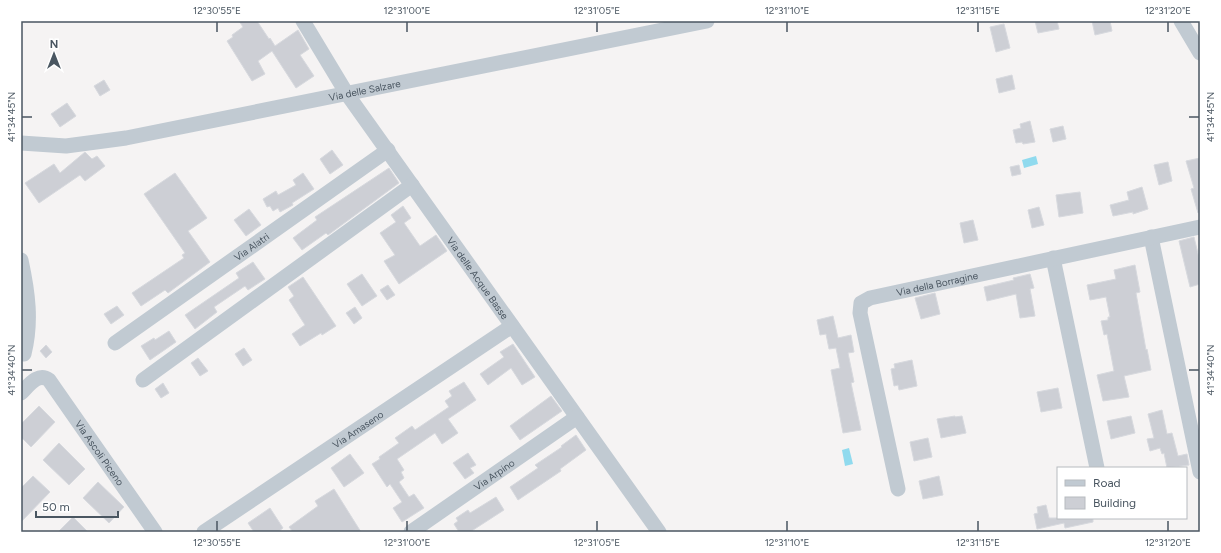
<svg xmlns="http://www.w3.org/2000/svg" width="1221" height="553" font-family="Figtree,sans-serif">
  <style>
    .water { fill: #90daee }
    .building { fill: #cdcfd5; stroke: #d7d9de }
    .lines { fill: none; stroke-linecap: round; stroke-linejoin: round }
    .minor { stroke: #c1cad2; stroke-width: 15 }
    .ticks { fill: none; stroke: #4a5661; stroke-width: 1.5 }
    .labels { text-anchor: middle; stroke-width: 4; stroke-linejoin: round; paint-order: stroke }
    .street-label { font-size: 10px; fill: #4a5661; stroke: #fff }
    .neatline { fill: none; stroke: #4a5661; stroke-width: 1.5 }
    .ticks-label { font-size: 10px; text-anchor: middle; fill: #4a5661 }
  </style>
  <rect width="100%" height="100%" fill="#f5f3f3"/>
  <!-- water -->
  <g class="water">
    <polygon points="1036,156 1038,164 1024,168 1022,160"/>
    <polygon points="849,448 853,464 845,466 842,450"/>
  </g>
  <!-- building -->
  <g class="building">
    <polygon points="239,21 257,21 269,39 270,38 275,46 298,30 309,49 300,55 314,76 296,88 272,51 258,61 265,74 252,81 227,41 233,37 232,35 243,27"/>
    <polygon points="1035,21 1057,21 1059,29 1038,33"/>
    <polygon points="1092,21 1110,21 1112,31 1095,35"/>
    <polygon points="1004,24 1010,48 996,52 990,27"/>
    <polygon points="1012,75 1015,89 999,93 996,79"/>
    <polygon points="104,80 110,90 100,96 94,86"/>
    <polygon points="67,103 76,116 60,127 51,114"/>
    <polygon points="1030,121 1035,142 1023,144 1022,142 1016,143 1013,130 1021,128 1020,124"/>
    <polygon points="1063,126 1066,139 1053,142 1050,129"/>
    <polygon points="332,150 343,165 330,174 320,159"/>
    <polygon points="85,152 92,159 97,156 105,166 85,181 80,175 39,203 25,183 54,164 60,173"/>
    <polygon points="1200,158 1200,212 1198,213 1191,189 1194,188 1186,161"/>
    <polygon points="1168,162 1172,181 1159,185 1154,165"/>
    <polygon points="1019,165 1021,174 1012,176 1010,167"/>
    <polygon points="389,168 399,183 328,235 326,233 302,250 293,238 317,220 315,217"/>
    <polygon points="175,173 207,218 188,231 210,262 168,293 165,290 141,306 132,293 184,258 182,255 185,253 144,194"/>
    <polygon points="303,173 314,189 292,203 293,205 280,212 278,208 273,211 270,206 267,207 263,199 276,191 278,195 296,185 293,180"/>
    <polygon points="1142,187 1148,209 1133,214 1133,212 1113,216 1110,205 1129,200 1127,192"/>
    <polygon points="1080,192 1083,213 1059,217 1056,195"/>
    <polygon points="403,206 411,218 404,223 420,246 436,235 447,251 399,284 384,261 395,255 380,233 396,222 391,215"/>
    <polygon points="1039,207 1044,225 1032,228 1028,210"/>
    <polygon points="249,209 261,225 246,236 234,220"/>
    <polygon points="973,220 978,240 964,243 960,223"/>
    <polygon points="1194,237 1200,262 1200,284 1190,287 1179,241"/>
    <polygon points="253,262 265,279 248,290 245,286 214,307 217,312 195,329 185,315 239,278 236,273"/>
    <polygon points="1135,265 1140,292 1136,293 1146,350 1147,349 1151,370 1124,376 1129,397 1103,401 1097,375 1114,371 1107,334 1104,335 1101,321 1108,320 1108,317 1110,317 1106,297 1090,300 1087,285 1116,279 1114,270"/>
    <polygon points="362,274 377,296 362,306 347,284"/>
    <polygon points="1030,274 1034,288 1030,289 1035,316 1020,318 1016,294 987,301 984,287 1014,280 1013,278"/>
    <polygon points="303,277 336,326 322,335 321,333 300,346 292,334 305,325 289,300 294,296 288,287"/>
    <polygon points="388,285 395,295 387,300 380,290"/>
    <polygon points="935,293 940,314 921,319 915,298"/>
    <polygon points="117,306 124,315 111,324 104,314"/>
    <polygon points="355,307 362,318 354,324 346,313"/>
    <polygon points="833,316 838,338 851,335 854,352 848,353 854,382 851,383 861,430 843,433 831,370 840,368 836,348 829,349 826,334 820,335 817,320"/>
    <polygon points="169,331 176,342 150,360 141,346 154,338 155,340"/>
    <polygon points="513,344 535,377 522,385 511,368 488,385 480,374 504,357 500,352"/>
    <polygon points="46,345 52,352 46,358 40,351"/>
    <polygon points="244,348 252,360 243,366 235,354"/>
    <polygon points="198,358 208,371 200,376 191,363"/>
    <polygon points="912,360 917,386 899,390 898,385 894,386 891,369 895,368 894,364"/>
    <polygon points="464,382 476,400 448,419 458,433 442,444 435,433 397,459 404,470 401,472 404,478 399,482 409,497 414,494 424,508 402,522 393,508 402,502 390,484 387,487 372,464 380,459 379,457 399,443 395,438 412,426 415,430 449,407 445,401 452,396 449,391"/>
    <polygon points="163,383 169,393 161,398 155,389"/>
    <polygon points="1058,388 1062,408 1041,412 1037,392"/>
    <polygon points="551,396 562,411 520,440 510,426"/>
    <polygon points="39,406 55,422 31,447 21,437 21,424"/>
    <polygon points="1162,410 1167,434 1172,433 1178,456 1187,454 1189,465 1167,468 1164,453 1162,454 1160,448 1150,451 1147,439 1154,438 1148,414"/>
    <polygon points="955,416 955,417 962,416 966,433 941,438 937,419"/>
    <polygon points="1131,416 1135,433 1111,439 1107,421"/>
    <polygon points="576,435 586,450 560,469 561,471 518,500 510,487 538,468 535,465 562,447 561,446"/>
    <polygon points="928,438 932,457 914,461 910,442"/>
    <polygon points="59,443 85,469 69,485 43,460"/>
    <polygon points="468,453 476,465 470,468 474,473 465,479 453,463"/>
    <polygon points="350,454 364,473 344,487 331,468"/>
    <polygon points="33,476 50,492 21,522 21,488"/>
    <polygon points="939,476 943,495 923,499 919,481"/>
    <polygon points="98,482 124,507 109,523 83,498"/>
    <polygon points="334,489 361,532 293,532 289,527 318,506 315,501"/>
    <polygon points="496,497 504,510 470,532 459,532 454,524 458,521 456,518 468,510 470,513"/>
    <polygon points="1046,505 1049,518 1093,518 1093,522 1065,528 1064,523 1037,529 1034,514 1038,513 1037,507"/>
    <polygon points="270,508 283,528 278,532 254,532 248,523"/>
    <polygon points="73,517 88,532 58,532"/>
  </g>
  <g class="lines">
    <!-- minor -->
    <g class="minor">
      <path id="s1" d="M303,21L347,94L659,532"/>
      <polyline points="1181,21 1200,53"/>
      <path id="s2" d="M21,143L66,146L126,138L707,21"/>
      <polyline points="1151,237 1200,472"/>
      <polyline points="1053,258 1097,468"/>
      <path d="M21,260C28,292 32,322 24,354"/>
      <path id="s3" d="M115,343L388,150"/>
      <polyline points="143,380 412,185"/>
      <path id="s4" d="M21,393C29,385 38,372 49,380L155,532"/>
      <path id="s5" d="M898,489L860,313L861,303L870,298L1200,227"/>
      <path id="s6" d="M204,532L512,326"/>
      <path id="s7" d="M411,532L577,417"/>
    </g>
  </g>
  <!-- ticks -->
  <path class="ticks" d="M217,22V32M407,22V32M597,22V32M787,22V32M978,22V32M1168,22V32M22,117H32M1189,117H1199M22,370H32M1189,370H1199M217,521V531M407,521V531M597,521V531M787,521V531M978,521V531M1168,521V531"/>
  <g class="labels">
    <!-- street labels -->
    <g class="street-label">
      <text dy="4" stroke="none"><textPath href="#s2" startOffset="349">Via delle Salzare</textPath></text>
      <text dy="4" stroke="none"><textPath href="#s3" startOffset="167">Via Alatri</textPath></text>
      <text dy="4" stroke="none"><textPath href="#s1" startOffset="311">Via delle Acque Basse</textPath></text>
      <text dy="4" stroke="none"><textPath href="#s5" startOffset="269">Via della Borragine</textPath></text>
      <text dy="4" stroke="none"><textPath href="#s6" startOffset="185">Via Amaseno</textPath></text>
      <text dy="4" stroke="none"><textPath href="#s4" startOffset="123">Via Ascoli Piceno</textPath></text>
      <text dy="4" stroke="none"><textPath href="#s7" startOffset="101">Via Arpino</textPath></text>
    </g>
  </g>
  <!-- border -->
  <rect width="1221" height="553" fill="none" stroke="#ffffff" stroke-width="44"/>
  <!-- legend -->
  <rect x="1057" y="467" width="130" height="52" fill="#ffffff" stroke="#b7bbc0"/>
  <rect x="1065" y="480" width="20" height="6" fill="#c1cad2" stroke="#b7bbc0"/>
  <text x="1093" y="487" font-size="12" fill="#4a5661">Road</text>
  <rect x="1065" y="497" width="20" height="12" fill="#cdcfd5" stroke="#b7bbc0"/>
  <text x="1093" y="507" font-size="12" fill="#4a5661">Building</text>
  <!-- north arrow -->
  <g transform="translate(54 54)" stroke="#ffffff" stroke-width="3" paint-order="stroke">
  <path d="M0-3L7 15L0 10L-7 15Z" fill="#4a5661"/>
  <text y="-6" font-size="11" font-weight="bold" text-anchor="middle" fill="#4a5661">N</text>
  </g>
  <!-- scale -->
  <path d="M36 511v6h82v-6" fill="none" stroke="#4a5661" stroke-width="2"/>
  <text x="42" y="511" font-size="12" fill="#4a5661" stroke="#ffffff" stroke-width="3" paint-order="stroke">50 m</text>
  <rect x="22" y="22" width="1177" height="509" class="neatline"/>
  <g class="ticks-label">
    <text x="217" y="14">12°30'55"E</text>
    <text x="407" y="14">12°31'00"E</text>
    <text x="597" y="14">12°31'05"E</text>
    <text x="787" y="14">12°31'10"E</text>
    <text x="978" y="14">12°31'15"E</text>
    <text x="1168" y="14">12°31'20"E</text>
    <text transform="translate(11 117) rotate(-90)" y="4">41°34'45"N</text>
    <text transform="translate(1210 117) rotate(-90)" y="4">41°34'45"N</text>
    <text transform="translate(11 370) rotate(-90)" y="4">41°34'40"N</text>
    <text transform="translate(1210 370) rotate(-90)" y="4">41°34'40"N</text>
    <text x="217" y="546">12°30'55"E</text>
    <text x="407" y="546">12°31'00"E</text>
    <text x="597" y="546">12°31'05"E</text>
    <text x="787" y="546">12°31'10"E</text>
    <text x="978" y="546">12°31'15"E</text>
    <text x="1168" y="546">12°31'20"E</text>
  </g>
</svg>
